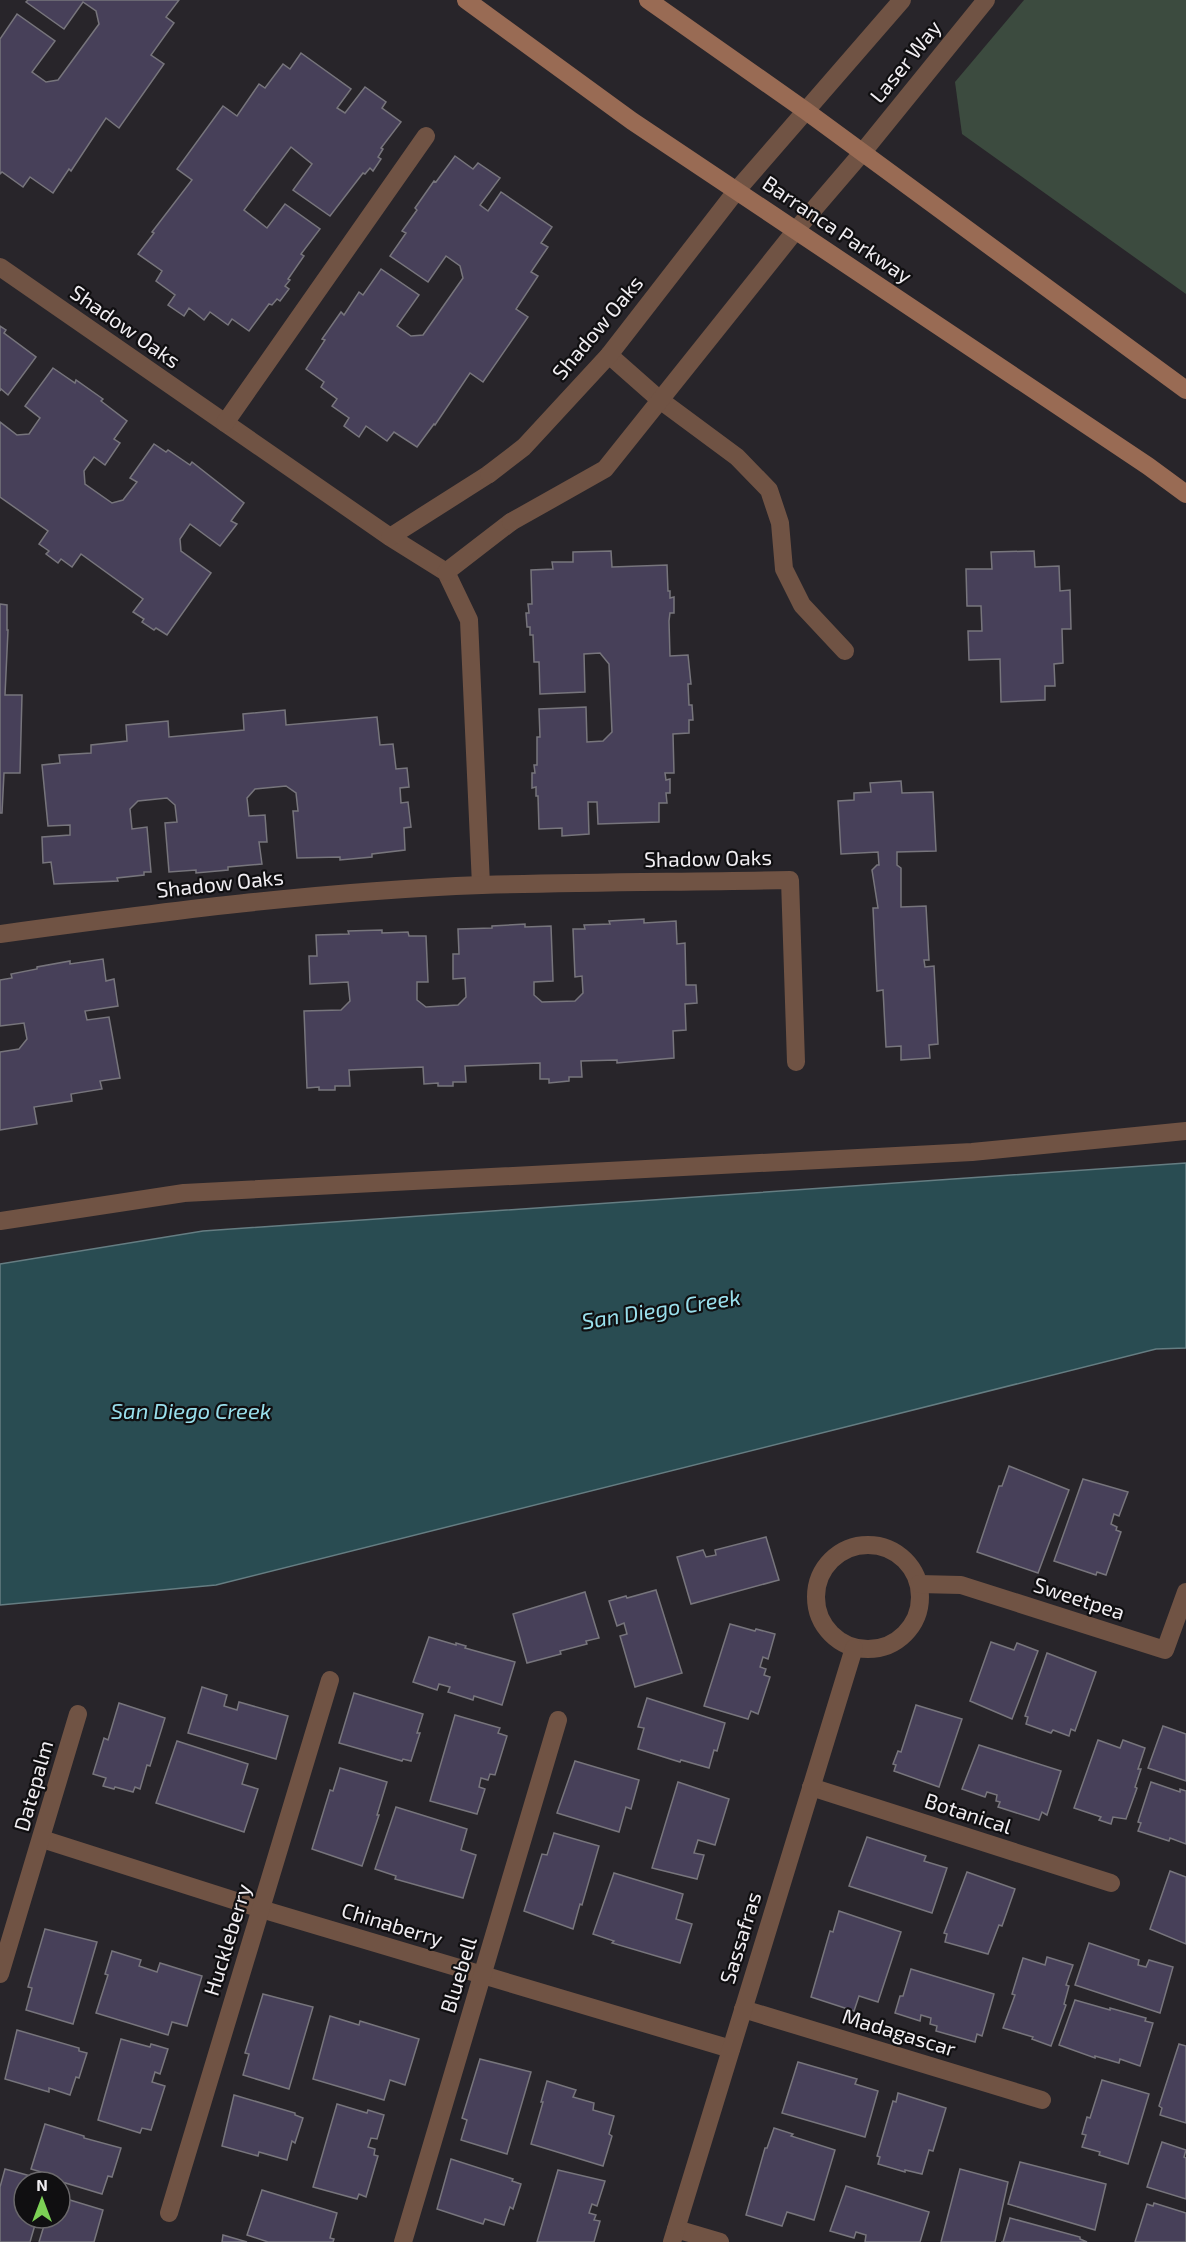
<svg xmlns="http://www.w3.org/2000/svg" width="1186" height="2242" font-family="'Exo 2',sans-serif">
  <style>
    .green { fill: #3c4b3f }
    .water { fill: #294c52; stroke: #657d82; stroke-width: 1.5 }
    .building { fill: #474059; stroke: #77757c; stroke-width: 1.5 }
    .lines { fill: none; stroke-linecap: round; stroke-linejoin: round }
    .service { stroke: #705344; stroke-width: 18 }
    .minor { stroke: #705344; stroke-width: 18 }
    .tertiary { stroke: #705344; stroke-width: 18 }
    .secondary { stroke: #996b54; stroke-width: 18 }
    .labels { text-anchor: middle; stroke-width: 4.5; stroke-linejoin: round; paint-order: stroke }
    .street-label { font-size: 21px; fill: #f1eef2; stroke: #100f11 }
    .water-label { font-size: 22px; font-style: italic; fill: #9ae0ed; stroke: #100f11 }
  </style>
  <rect width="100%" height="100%" fill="#28252a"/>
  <!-- green -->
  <polygon class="green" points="1024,0 1186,0 1186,294 962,134 955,82"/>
  <!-- water -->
  <polygon class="water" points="1186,1163 1186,1348 1156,1349 216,1585 0,1605 0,1264 203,1231"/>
  <!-- building -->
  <g class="building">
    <polygon points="28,0 179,0 166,17 174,23 151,55 164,64 119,128 106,118 71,171 69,169 53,193 30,177 23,187 2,172 0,174 0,39 17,14 55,41 32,72 46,82 58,80 99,24 96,11 83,2 64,29 26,2"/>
    <polygon points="301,53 351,89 337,108 345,113 365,87 386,102 382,108 401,122 381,148 383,149 378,157 381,159 373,171 370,168 365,174 363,173 330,216 293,190 312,164 291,147 244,210 267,228 285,204 320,229 301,254 304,256 288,279 290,280 285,286 289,289 280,301 277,299 272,305 269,304 249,331 232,319 228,325 210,312 204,320 189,308 184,316 168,305 175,295 156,281 162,271 138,254 154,233 152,232 192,180 177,169 223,106 237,116 259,84 265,88 283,64 290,69"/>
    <polygon points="455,156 473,169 478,163 500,178 480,205 488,211 501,192 552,227 541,243 548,247 531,272 538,276 516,309 528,317 483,382 470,373 435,425 434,424 417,447 394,432 387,441 366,426 359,437 344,426 349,418 332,406 337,399 321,387 324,382 306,369 325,340 322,339 341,312 344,315 359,292 363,295 381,269 419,295 397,326 411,336 423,335 463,278 460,266 446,256 428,282 390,256 406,233 402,231 417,210 415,208 434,181 436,182"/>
    <polygon points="0,326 6,330 4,333 36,357 8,395 1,389 0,391"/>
    <polygon points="53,368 75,383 76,380 103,399 101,401 127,421 114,439 120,443 105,465 94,457 84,471 85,484 112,503 123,500 137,482 130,478 154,444 166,452 168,450 190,465 192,462 244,503 231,521 237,524 220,546 190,524 180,539 181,551 211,573 167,635 156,628 154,630 142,622 144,619 133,612 143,599 81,554 72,567 61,559 58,563 46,554 49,551 39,544 48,531 0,497 0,422 17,435 29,434 40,418 25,406"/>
    <polygon points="611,551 612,567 667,565 668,591 670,591 670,598 674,597 674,613 670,613 669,621 670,656 688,655 691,684 688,684 689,705 692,705 693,720 689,720 689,733 673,734 674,773 665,773 666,780 670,779 670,793 666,793 667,803 659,803 659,822 598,824 597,802 588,802 589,834 562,836 562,828 539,829 538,796 536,796 536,787 532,788 532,773 535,773 534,765 537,765 537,737 540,737 539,709 586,707 587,742 603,741 612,732 609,664 600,653 584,654 585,692 540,694 539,662 534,662 533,635 530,635 530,627 527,627 526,613 529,613 528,604 532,604 531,570 553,569 552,562 573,562 573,552"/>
    <polygon points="1034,551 1035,567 1059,566 1060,591 1070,590 1071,629 1062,629 1063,663 1054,664 1055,686 1045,686 1045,700 1001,702 1000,659 969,660 968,631 982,631 981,606 967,606 966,569 992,569 991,552"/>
    <polygon points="0,604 7,605 7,630 8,630 5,695 22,695 20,773 4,773 2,813 0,813"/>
    <polygon points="285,710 286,725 377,717 380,745 393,744 396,769 407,768 409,787 400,788 401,803 408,802 411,827 404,828 405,850 372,854 372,857 340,860 340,857 297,858 293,811 298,811 296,793 286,786 255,789 247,798 249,816 265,815 267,842 259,842 262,864 228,867 228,870 196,873 196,870 169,872 165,823 177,822 175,805 167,798 138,801 130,809 132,829 147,827 151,872 144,872 144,875 117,878 118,881 54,884 51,862 43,863 42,837 70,835 70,825 48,826 42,765 60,763 59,755 91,753 91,745 127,741 126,725 168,721 169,737 244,730 243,714"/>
    <polygon points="901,781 902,793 933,792 936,851 897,852 897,865 901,868 901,907 926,906 929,960 924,960 925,967 934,966 938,1044 929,1045 930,1058 901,1060 901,1046 886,1047 883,990 877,991 873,908 878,908 872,870 877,865 879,865 878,852 841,854 838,801 854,800 854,793 871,792 870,783"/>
    <polygon points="644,919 644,923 676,921 677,944 685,943 686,985 696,985 697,1003 685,1004 686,1030 673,1031 674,1058 617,1063 617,1060 581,1061 582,1077 569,1077 569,1081 549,1083 549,1079 540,1079 540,1063 465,1066 466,1082 453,1082 453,1086 438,1086 438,1083 424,1084 423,1067 349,1070 350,1086 335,1086 335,1090 319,1090 319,1087 307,1088 304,1011 341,1010 350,1001 348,982 310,984 309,956 317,956 316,935 349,934 348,931 382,930 382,933 408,932 409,936 426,936 428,982 417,982 417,1000 426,1007 458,1005 466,997 465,978 453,979 453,954 459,954 458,929 492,928 492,926 525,924 525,927 551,926 553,981 534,982 534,995 542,1002 575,1001 583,993 582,976 575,977 573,929 585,929 584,925 610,924 609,921"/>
    <polygon points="103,959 106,981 114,979 118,1006 85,1011 87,1020 109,1017 120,1078 100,1081 102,1089 71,1094 72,1101 34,1107 37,1124 0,1130 0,1052 19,1049 27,1039 24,1023 0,1026 0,980 12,978 11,974 37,969 37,967 70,961 70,964"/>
    <polygon points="1009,1466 1069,1490 1038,1573 977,1552 999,1486 1002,1486"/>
    <polygon points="1083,1479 1128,1492 1119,1516 1114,1514 1111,1524 1117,1527 1116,1530 1121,1532 1106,1575 1097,1572 1096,1575 1054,1561"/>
    <polygon points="766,1537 779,1580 691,1604 677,1557 703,1550 706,1557 716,1555 715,1550"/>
    <polygon points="656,1590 682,1673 635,1687 620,1636 627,1634 624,1623 617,1626 609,1601 626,1596 627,1598"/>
    <polygon points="585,1592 599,1638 586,1641 587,1644 560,1651 561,1654 527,1663 513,1614"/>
    <polygon points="730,1624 755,1631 756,1629 775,1634 768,1659 763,1657 760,1667 766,1669 764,1675 770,1677 758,1714 751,1711 748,1719 704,1706"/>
    <polygon points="429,1637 456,1645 456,1643 466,1646 465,1648 515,1662 502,1705 474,1696 473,1700 448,1692 450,1687 439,1684 437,1690 413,1682"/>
    <polygon points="991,1642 1014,1650 1017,1643 1038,1651 1012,1719 970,1701"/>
    <polygon points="1047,1653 1096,1672 1075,1731 1071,1729 1069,1736 1053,1730 1051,1733 1026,1724 1028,1717 1025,1716"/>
    <polygon points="202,1687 227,1695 224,1706 237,1710 239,1702 288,1716 276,1759 188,1733"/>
    <polygon points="354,1693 423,1714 417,1733 420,1733 411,1761 403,1759 402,1761 339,1743"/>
    <polygon points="647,1698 725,1723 717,1751 714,1750 709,1768 681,1760 680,1762 638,1749 644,1728 638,1727"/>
    <polygon points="119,1703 165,1718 150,1766 147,1765 140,1789 135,1787 133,1792 115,1787 114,1789 103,1786 106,1778 93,1774 104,1738 108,1740"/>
    <polygon points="916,1705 962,1719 939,1787 894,1771 896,1765 893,1764 898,1751 901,1752"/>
    <polygon points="455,1715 500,1728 498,1733 507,1736 495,1775 490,1774 488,1780 481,1778 479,1787 485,1789 477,1814 430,1801"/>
    <polygon points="1163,1726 1186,1734 1186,1781 1148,1768"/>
    <polygon points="1098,1740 1120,1748 1123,1740 1145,1748 1138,1769 1141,1769 1135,1787 1137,1788 1126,1819 1113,1817 1111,1824 1099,1820 1101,1817 1074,1808"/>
    <polygon points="177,1741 248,1764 242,1784 258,1789 244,1832 156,1803"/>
    <polygon points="979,1745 1061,1771 1047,1815 1042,1812 1039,1820 998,1807 1000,1802 996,1801 997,1795 987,1792 985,1797 962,1789"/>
    <polygon points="575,1761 639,1780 631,1809 626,1807 619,1832 557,1813"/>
    <polygon points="340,1768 387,1782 377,1815 379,1815 362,1866 312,1849 330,1790 333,1791"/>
    <polygon points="678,1782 729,1799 715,1845 698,1840 694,1853 704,1855 697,1879 652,1868"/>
    <polygon points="1151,1782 1180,1792 1180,1789 1186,1791 1186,1844 1170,1838 1169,1841 1138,1831 1141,1823 1138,1822"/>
    <polygon points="396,1807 467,1829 461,1850 476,1855 463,1898 395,1879 396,1876 375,1869"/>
    <polygon points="554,1833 599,1846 582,1905 580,1904 573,1929 524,1911 542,1854 547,1855"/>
    <polygon points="867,1837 926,1856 924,1861 947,1868 932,1913 849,1886"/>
    <polygon points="1170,1871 1186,1877 1186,1944 1150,1929"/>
    <polygon points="967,1872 1015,1889 1002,1926 999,1925 988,1954 945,1942 947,1934 944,1933"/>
    <polygon points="614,1873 683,1894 676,1919 692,1924 680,1963 612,1943 614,1941 593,1934"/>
    <polygon points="839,1911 901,1932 878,2002 859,1996 854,2011 811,1997 830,1931 833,1932"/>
    <polygon points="45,1929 97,1942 73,2024 26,2010 32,1988 28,1987"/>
    <polygon points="1089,1943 1139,1960 1138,1965 1146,1967 1149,1960 1173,1967 1160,2013 1075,1985"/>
    <polygon points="112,1951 141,1960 139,1966 157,1972 160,1963 202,1976 187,2026 172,2022 168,2035 96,2013 108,1975 105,1974"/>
    <polygon points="1047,1957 1073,1965 1066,1985 1069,1986 1064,2004 1066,2005 1051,2046 1032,2039 1033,2037 1003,2028 1015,1995 1012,1994 1023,1958 1045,1965"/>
    <polygon points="911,1969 994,1994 982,2036 977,2034 975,2042 936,2031 937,2026 930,2024 931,2018 921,2015 920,2021 895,2013 900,1996 903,1996"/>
    <polygon points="263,1994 313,2007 289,2089 243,2075 249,2054 245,2053"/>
    <polygon points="1075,2000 1110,2010 1110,2008 1146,2018 1145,2021 1153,2023 1140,2066 1120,2059 1119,2063 1095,2056 1095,2058 1059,2045"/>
    <polygon points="330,2016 359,2025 360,2021 419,2039 405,2085 390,2080 384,2100 313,2079"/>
    <polygon points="17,2030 79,2048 79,2051 87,2053 79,2078 76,2077 70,2095 49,2088 49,2092 5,2079"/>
    <polygon points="121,2039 150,2047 151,2044 168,2049 160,2074 155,2072 152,2082 165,2086 151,2130 142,2128 140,2133 98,2120"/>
    <polygon points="1179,2044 1186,2046 1186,2123 1160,2115 1162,2108 1159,2106"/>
    <polygon points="480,2059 531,2072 507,2154 461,2140 467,2120 462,2118"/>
    <polygon points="798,2062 857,2079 855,2084 878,2091 865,2137 782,2113"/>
    <polygon points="1102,2080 1149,2094 1128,2164 1099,2155 1100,2152 1082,2147 1086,2135 1082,2134 1087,2117 1090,2118"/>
    <polygon points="547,2081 576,2090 573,2097 594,2103 593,2110 614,2116 609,2134 612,2136 603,2166 531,2144 543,2102 541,2102"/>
    <polygon points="898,2093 946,2108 933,2151 929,2150 922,2174 905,2170 905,2172 878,2164 880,2157 877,2156 893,2101 896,2102"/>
    <polygon points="234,2095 295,2113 295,2115 303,2118 295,2143 292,2141 287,2160 259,2152 258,2156 222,2146"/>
    <polygon points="337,2104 367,2113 368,2110 384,2115 377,2139 371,2138 368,2147 375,2149 374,2155 378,2156 366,2197 359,2194 357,2199 313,2187"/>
    <polygon points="45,2124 84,2136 84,2138 121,2148 112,2177 108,2176 102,2194 49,2178 51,2175 31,2169"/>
    <polygon points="774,2128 793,2134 791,2136 835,2150 814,2220 787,2212 782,2226 746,2215 765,2148 767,2148"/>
    <polygon points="1162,2142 1186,2150 1184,2157 1186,2158 1186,2199 1147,2187"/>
    <polygon points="451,2159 513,2179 512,2181 521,2184 513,2209 510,2207 504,2225 485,2219 483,2224 437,2209"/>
    <polygon points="1020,2162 1106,2184 1095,2230 1008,2204"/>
    <polygon points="5,2169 49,2181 24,2182 24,2218 37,2218 30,2242 0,2242 0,2187"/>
    <polygon points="960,2169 1008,2182 995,2242 941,2242"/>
    <polygon points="558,2170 605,2181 597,2206 592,2204 589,2213 596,2215 594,2220 600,2221 594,2242 537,2242"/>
    <polygon points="846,2186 929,2212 920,2242 865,2242 866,2235 856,2232 854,2238 830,2231"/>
    <polygon points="262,2190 337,2213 330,2238 334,2239 333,2242 268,2242 247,2235"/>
    <polygon points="60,2197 103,2210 94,2242 39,2242 46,2219 60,2218"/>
    <polygon points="1154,2203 1186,2213 1186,2242 1135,2242 1147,2204 1153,2206"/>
    <polygon points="1010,2218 1080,2237 1080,2239 1087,2242 1001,2242 1003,2242"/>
    <polygon points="223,2235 247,2242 222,2242"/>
  </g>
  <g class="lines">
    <!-- service -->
    <g class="service">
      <polyline points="609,355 660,400 737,457 769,490 780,523 784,569 802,605 845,651"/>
      <polyline points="0,1221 184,1193 972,1152 1186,1131"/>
    </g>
    <!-- minor -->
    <g class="minor">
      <polyline points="0,267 390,537 446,572 469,620 481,885"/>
      <polyline points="225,423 426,136"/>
      <polyline points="390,537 489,474"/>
      <polyline points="446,572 511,522"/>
      <path d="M0,934C160,912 321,891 482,885C585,882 688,882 790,880L796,1062"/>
      <circle cx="868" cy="1597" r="52"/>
      <polyline points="919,1584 961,1585 1165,1650 1186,1592"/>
      <polyline points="811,1787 1111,1883"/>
      <polyline points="42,1839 261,1909 731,2049"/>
      <polyline points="0,1974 78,1714"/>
      <polyline points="743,2009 1042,2100"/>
      <polyline points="169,2213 330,1680"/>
      <polyline points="676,2229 720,2242"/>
      <polyline points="403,2242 558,1720"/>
      <polyline points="672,2242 854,1648"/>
    </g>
    <!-- tertiary -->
    <g class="tertiary">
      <polyline points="489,474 524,447 609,355 737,190 902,0"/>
      <polyline points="511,522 605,469 796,230 862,153 986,0"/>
    </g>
    <!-- secondary -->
    <g class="secondary">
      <polyline points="466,0 632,121 1148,466 1186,494"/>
      <polyline points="648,0 806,111 1186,390"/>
    </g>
  </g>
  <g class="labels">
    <!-- street labels -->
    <g class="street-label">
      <text transform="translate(906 62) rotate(-51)" y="7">Laser Way</text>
      <text transform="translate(837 230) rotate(34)" y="7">Barranca Parkway</text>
      <text transform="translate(125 327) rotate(35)" y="7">Shadow Oaks</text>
      <text transform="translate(598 328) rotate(-50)" y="7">Shadow Oaks</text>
      <text transform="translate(708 859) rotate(-1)" y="7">Shadow Oaks</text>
      <text transform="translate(220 884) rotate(-6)" y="7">Shadow Oaks</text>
      <text transform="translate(1079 1599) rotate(18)" y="7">Sweetpea</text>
      <text transform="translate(34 1786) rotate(-74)" y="7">Datepalm</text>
      <text transform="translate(968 1814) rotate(18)" y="7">Botanical</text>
      <text transform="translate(392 1925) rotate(17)" y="7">Chinaberry</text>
      <text transform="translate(741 1938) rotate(-73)" y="7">Sassafras</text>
      <text transform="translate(228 1940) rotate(-73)" y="7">Huckleberry</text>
      <text transform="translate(459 1975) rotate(-73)" y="7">Bluebell</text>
      <text transform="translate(899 2033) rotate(17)" y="7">Madagascar</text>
    </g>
    <!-- water labels -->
    <g class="water-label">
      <text transform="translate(661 1309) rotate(-9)" y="8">San Diego Creek</text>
      <text x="191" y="1419">San Diego Creek</text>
    </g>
  </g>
  <!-- north arrow -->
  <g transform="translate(42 2200)"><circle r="28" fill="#100f11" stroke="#6a686b" stroke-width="1.5"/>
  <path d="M0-4.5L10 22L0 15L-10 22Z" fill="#7cd155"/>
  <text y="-9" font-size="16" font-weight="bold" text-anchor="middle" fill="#f1eef2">N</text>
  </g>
</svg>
